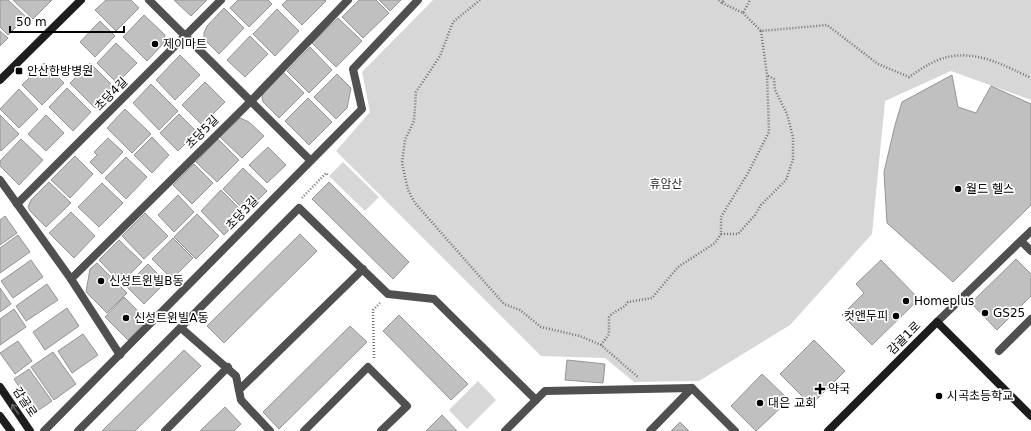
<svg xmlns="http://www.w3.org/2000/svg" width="1031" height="431" font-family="'DejaVu Sans','Noto Sans KR',sans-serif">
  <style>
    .green { fill: #d7d7d7 }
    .building { fill: #c0c0c0; stroke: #949494 }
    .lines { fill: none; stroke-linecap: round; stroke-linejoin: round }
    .path { stroke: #727272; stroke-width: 2.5; stroke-dasharray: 1 2; stroke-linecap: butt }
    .lane { stroke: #505050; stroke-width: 8 }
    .street { stroke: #505050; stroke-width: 8 }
    .secondary { stroke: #1d1d1d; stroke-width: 8 }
    .oneway { stroke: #616161 }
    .poi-dot { fill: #000; stroke: #fff; stroke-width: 1.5 }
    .labels { text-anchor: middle; stroke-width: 3.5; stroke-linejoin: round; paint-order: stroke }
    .poi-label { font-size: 12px; fill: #000; stroke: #fff; text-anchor: start }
    .street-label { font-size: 12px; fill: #000; stroke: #fff }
    .park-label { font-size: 12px; fill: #2e2e2e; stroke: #fff }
  </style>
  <rect width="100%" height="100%" fill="#fff"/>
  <!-- green -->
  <g class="green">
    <polygon points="433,0 1031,0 1031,100 951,71 885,101 872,234 790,325 699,381 634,382 605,358 541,356 336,151 370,112 362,72"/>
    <polygon points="343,162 379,197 365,211 329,176"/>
    <polygon points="478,381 496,400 467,429 449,410"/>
  </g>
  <!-- building -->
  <g class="building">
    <polygon points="0,0 8,0 26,17 8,35 0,27"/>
    <polygon points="13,0 52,0 33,19"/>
    <polygon points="106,0 131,0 139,8 116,31 95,10"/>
    <polygon points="174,0 207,0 191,16"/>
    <polygon points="238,0 268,0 272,4 249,27 230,8"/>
    <polygon points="287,0 325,0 326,1 302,25 282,5"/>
    <polygon points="359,0 376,0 389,13 363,38 342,17"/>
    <polygon points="379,0 401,0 390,11"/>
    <polygon points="224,8 244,28 219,54 204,39 204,33 207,26"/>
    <polygon points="277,9 299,31 275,56 253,34"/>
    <polygon points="144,15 165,35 163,44 147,61 123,37"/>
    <polygon points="338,18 362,41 336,67 312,43"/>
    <polygon points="100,21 115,36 95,57 80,42"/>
    <polygon points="0,31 8,38 0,46"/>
    <polygon points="250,36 268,54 245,77 227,60"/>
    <polygon points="116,43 137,63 117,83 97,63"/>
    <polygon points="310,47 332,70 309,93 287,71"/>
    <polygon points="180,55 200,75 175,100 156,80"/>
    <polygon points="44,63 64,83 42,105 22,85"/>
    <polygon points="90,63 115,88 95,108 70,83"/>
    <polygon points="283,72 304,93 279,118 263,102 262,97 264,92"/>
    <polygon points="337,74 351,88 347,108 336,119 314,97"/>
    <polygon points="952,75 958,107 976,113 991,86 1031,104 1031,205 953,282 887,223 884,172 895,125 902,102"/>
    <polygon points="205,82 225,102 202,125 182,105"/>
    <polygon points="151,84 178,111 159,130 133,103"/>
    <polygon points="67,88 91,112 73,131 49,107"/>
    <polygon points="19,89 38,109 19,128 0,109"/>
    <polygon points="308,98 332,122 309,145 285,121"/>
    <polygon points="125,109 151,134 132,153 107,128"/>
    <polygon points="179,114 197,132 178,151 160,133"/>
    <polygon points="0,115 19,134 1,151 0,150"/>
    <polygon points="46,115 64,133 46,151 28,134"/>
    <polygon points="240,118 249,122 264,136 242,158 220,137"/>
    <polygon points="152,137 169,155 152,173 134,155"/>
    <polygon points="108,138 123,152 102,174 90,162 97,155 94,152"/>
    <polygon points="21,139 43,160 19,185 0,166 0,161"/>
    <polygon points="218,139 239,160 217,182 196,162"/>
    <polygon points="268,147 286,165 267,183 249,165"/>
    <polygon points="75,156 93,174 70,198 51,180"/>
    <polygon points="126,157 147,177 126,199 105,178"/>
    <polygon points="194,164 213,183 192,204 173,185"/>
    <polygon points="243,168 267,191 246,212 223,189"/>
    <polygon points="49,182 71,203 46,227 30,211 28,207 31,200"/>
    <polygon points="329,182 409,262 393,279 312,199"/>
    <polygon points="102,183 123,203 99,227 78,207"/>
    <polygon points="221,190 245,214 224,235 201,211"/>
    <polygon points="178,195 194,212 174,232 158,215"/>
    <polygon points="71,212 95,236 74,258 49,233"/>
    <polygon points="145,213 168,236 144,259 122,236"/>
    <polygon points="197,214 219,236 196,259 174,237"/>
    <polygon points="5,216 17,233 0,245 0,220"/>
    <polygon points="300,234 317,251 224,343 207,326"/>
    <polygon points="18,235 30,252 0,273 0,248"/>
    <polygon points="173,238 193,258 172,279 152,259"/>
    <polygon points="119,240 142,262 121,283 99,260"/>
    <polygon points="1016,259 1031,274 1031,296 997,330 971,303"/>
    <polygon points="31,260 43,277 13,298 1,281"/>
    <polygon points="881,260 919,299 872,345 842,315 864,293 856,284"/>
    <polygon points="97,263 127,293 107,313 86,292 90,269"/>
    <polygon points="148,264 166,282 144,304 126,286"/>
    <polygon points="47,284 58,300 26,321 16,306"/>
    <polygon points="0,288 11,304 0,312"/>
    <polygon points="124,297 147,320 128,340 105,317"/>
    <polygon points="67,308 79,326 45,350 33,332"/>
    <polygon points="14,309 26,327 0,345 0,319"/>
    <polygon points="399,315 468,384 451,400 383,331"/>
    <polygon points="350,326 367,342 279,429 263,412"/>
    <polygon points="83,334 98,355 72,373 58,351"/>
    <polygon points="814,340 845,371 811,405 780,374"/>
    <polygon points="18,341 32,361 15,374 0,353"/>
    <polygon points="184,350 201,366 135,431 102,431"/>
    <polygon points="53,352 76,384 54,400 31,367"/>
    <polygon points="567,360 605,364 603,383 565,380"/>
    <polygon points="29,369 52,401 36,412 14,379"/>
    <polygon points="762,374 789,400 756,431 731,406"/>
    <polygon points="225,407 241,424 234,431 200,431"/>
    <polygon points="442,415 457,431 426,431"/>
    <polygon points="680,422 689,431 671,431"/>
  </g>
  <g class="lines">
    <!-- path -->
    <g class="path">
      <polyline points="480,0 453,22 440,56 416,92 414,121 405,140 402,163 408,190 415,203 504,304 520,310 541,327 580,336 601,345 639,378"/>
      <polyline points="719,0 722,3 724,0"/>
      <polyline points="722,3 743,13 750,0"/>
      <path d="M743,13L761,31L827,25L878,64L909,77C918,71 928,64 938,60C972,47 1001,64 1031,78"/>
      <polyline points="761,31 767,75 769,132 748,173 721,217 721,234 738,234 755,215 761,205 786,180 793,159 793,137 787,114 775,90 774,79 767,75"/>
      <polyline points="302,198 326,173 329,176"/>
      <path d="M601,345L609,334V317C615,310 624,309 628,302L652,298L678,267L715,243L721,234"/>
      <polyline points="374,358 373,310 380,303"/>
    </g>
    <!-- lane -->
    <g class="lane">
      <polyline points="1021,241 1031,251"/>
      <polyline points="937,322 1031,231"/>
      <polyline points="181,328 236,376 241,400 270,431"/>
      <polyline points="999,351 1031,319"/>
      <polyline points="239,390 363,269"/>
      <polyline points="78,431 299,208 388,294 434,299 536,400"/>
      <polyline points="165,431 228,367"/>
      <polyline points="304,431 368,367 407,406 381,431"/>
      <polyline points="505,431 545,391 692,388 735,431"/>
      <polyline points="650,431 692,388"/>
    </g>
    <!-- street -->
    <g class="street">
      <polyline points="149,0 310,160"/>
      <polyline points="0,180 71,279 120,355"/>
      <polyline points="17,204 221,0"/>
      <polyline points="71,279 251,101 348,0"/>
      <polyline points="44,431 362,109 353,69 418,0"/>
    </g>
    <!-- secondary -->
    <g class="secondary">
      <polyline points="0,80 81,0"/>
      <polyline points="0,387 30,431"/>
      <polyline points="0,416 11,431"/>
      <polyline points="828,431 937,322 1031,416"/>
    </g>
  </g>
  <!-- one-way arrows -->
  <defs><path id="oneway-shaft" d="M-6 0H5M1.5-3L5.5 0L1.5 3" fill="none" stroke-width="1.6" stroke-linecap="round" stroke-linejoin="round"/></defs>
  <use class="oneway" href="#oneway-shaft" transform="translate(15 409) rotate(-124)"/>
  <!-- markers -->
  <g class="poi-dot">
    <circle cx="155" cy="44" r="4"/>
    <rect x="15" y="67" width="8" height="8" rx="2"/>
    <circle cx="958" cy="189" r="4"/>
    <circle cx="101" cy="281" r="4"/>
    <circle cx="906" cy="301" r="4"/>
    <circle cx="985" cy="313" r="4"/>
    <circle cx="896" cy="316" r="4"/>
    <circle cx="126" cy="318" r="4"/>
    <path d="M818 383h4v4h4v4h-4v4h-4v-4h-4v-4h4z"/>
    <circle cx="939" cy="396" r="4"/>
    <circle cx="760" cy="403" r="4"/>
  </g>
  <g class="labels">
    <!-- poi labels -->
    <g class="poi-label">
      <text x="163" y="48">제이마트</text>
      <text x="27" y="75">안산한방병원</text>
      <text x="966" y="193">월드 헬스</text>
      <text x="109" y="285">신성트윈빌B동</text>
      <text x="914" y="305">Homeplus</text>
      <text x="993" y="317">GS25</text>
      <text x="888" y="320" text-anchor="end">컷앤두피</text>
      <text x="134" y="322">신성트윈빌A동</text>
      <text x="828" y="393">약국</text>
      <text x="947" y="400">시곡초등학교</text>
      <text x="768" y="407">대은 교회</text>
    </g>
    <!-- street labels -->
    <g class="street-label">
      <text transform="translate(111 94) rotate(-45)" y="4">초당4길</text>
      <text transform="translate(202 132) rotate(-45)" y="4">초당5길</text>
      <text transform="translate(242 213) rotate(-46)" y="4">초당3길</text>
      <text transform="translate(904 338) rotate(-45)" y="4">감골1로</text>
      <text transform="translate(25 402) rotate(56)" y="4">감골로</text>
    </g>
    <!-- park labels -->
    <g class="park-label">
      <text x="666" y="188">휴암산</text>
    </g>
  </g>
  <!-- scale -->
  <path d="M10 26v6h114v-6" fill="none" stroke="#000000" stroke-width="2"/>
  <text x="16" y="26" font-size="12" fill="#000000" stroke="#ffffff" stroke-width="3" paint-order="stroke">50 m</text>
</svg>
